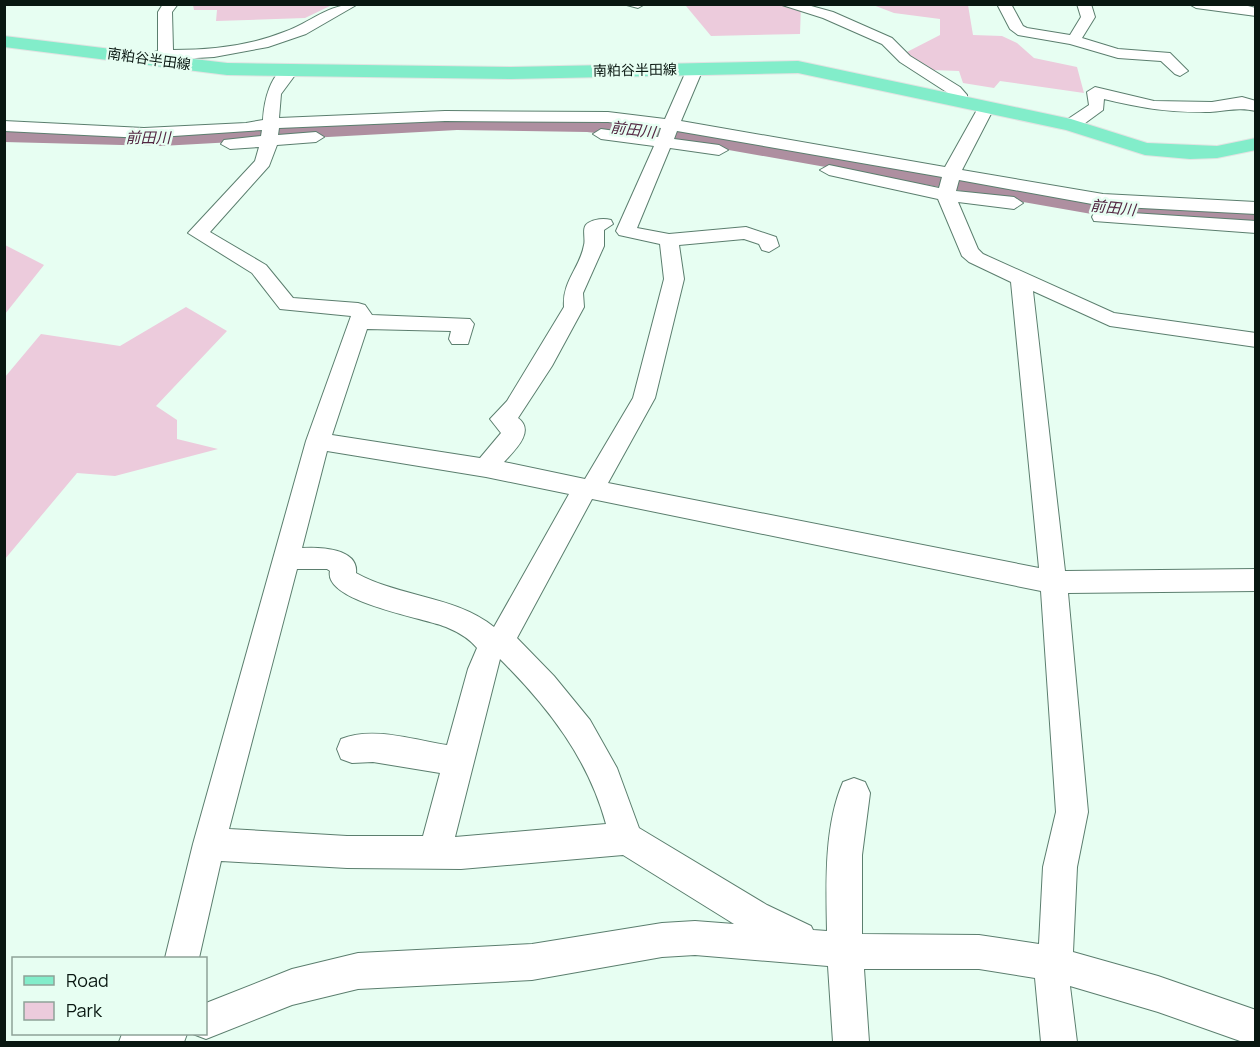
<svg xmlns="http://www.w3.org/2000/svg" width="1260" height="1047" font-family="Manrope,'Noto Sans JP',sans-serif">
  <style>
    .green { fill: #eccbdc }
    .lines { fill: none; stroke-linecap: round; stroke-linejoin: round }
    .river { fill: #ae8fa0; fill-rule: evenodd }
    .minor-casing { stroke: #5b7e6e; stroke-width: 2 }
    .major-casing { stroke: #e1e3e2; stroke-width: 2 }
    .minor { fill: #fff; fill-rule: evenodd }
    .major { fill: #82edca; fill-rule: evenodd }
    .labels { text-anchor: middle; stroke-width: 5; stroke-linejoin: round; paint-order: stroke }
    .far-street-label { font-size: 14px; fill: #091711; stroke: #e7fef2 }
    .far-water-label { font-size: 15px; font-style: italic; fill: #522641; stroke: #e7fef2 }
  </style>
  <rect width="100%" height="100%" fill="#e7fef2"/>
  <!-- green -->
  <g class="green">
    <polygon points="691,4 801,5 800,34 711,36 686,6"/>
    <polygon points="193,5 193,4 332,5 305,18 216,21 217,10 194,10"/>
    <polygon points="873,5 968,5 973,35 1002,36 1017,43 1034,58 1077,67 1084,93 1000,81 994,88 963,83 959,71 931,70 905,53 940,35 940,19 894,13"/>
    <polygon points="5,245 44,265 5,314 4,314"/>
    <polygon points="186,307 227,331 156,406 177,420 177,439 218,449 115,476 77,473 5,559 5,377 41,334 120,346"/>
  </g>
  <g class="lines">
    <!-- river -->
    <polygon class="river" points="457,116 587,118 706,132 1103,200 1256,209 1256,225 1103,216 706,146 587,132 457,130 161,146 4,142 4,128 161,132"/>
    <defs>
      <g id="minor">
        <path d="M163,4H178L172,12L173,50C211,50 249,46 284,32C312,22 327,4 358,4L306,34L268,47L214,57L144,61L141,58L144,55L158,51V12Z"/>
        <polygon points="623,4 645,4 638,8"/>
        <polygon points="779,4 804,4 833,12 892,38 910,56 960,87 967,95 967,101 959,106 953,104 948,93 900,62 882,44 823,18"/>
        <polygon points="997,4 1011,4 1023,26 1027,28 1070,35 1081,17 1077,4 1091,4 1095,17 1082,38 1118,49 1170,53 1188,71 1180,76 1175,74 1161,61 1118,58 1070,44 1018,35 1010,29"/>
        <polygon points="1189,4 1240,4 1256,8 1256,16 1196,8"/>
        <path d="M695,64L703,69L681,121L945,167L978,108L986,103L994,108L962,170L1103,194L1256,202V214L1103,206L959,180L956,191L1014,197L1023,203L1014,209L958,202L978,249L983,254L1114,313L1256,333V347L1110,326L1033,291L1065,571L1256,569V591L1068,593L1088,812L1077,867L1073,952L1158,976L1256,1010V1042H1243L1158,1012L1070,986L1077,1042H1041L1035,978L979,969H864L869,1042H833L828,966L695,955L662,957L532,980L358,989L292,1005L206,1039L193,1034H206V1003L292,969L358,953L532,944L662,923L695,921L734,924L623,855L461,869L347,868L221,861L199,958H165L193,844L306,441L351,316L280,309L252,273L188,233L255,161L259,147L230,149L221,144L224,140L261,136L262,130L144,138L4,131V121L144,128L246,123L263,120C264,102 270,71 290,66L298,71L281,94L279,118L445,111L608,112L665,119L687,69ZM445,121L608,122L661,128L658,137L601,129L593,134L601,139L654,146L616,231L619,235L660,244L664,279L633,398L585,479L504,462C514,451 536,431 518,418L552,366L584,307L583,293L604,246V230L613,224L611,220C604,218 594,219 588,223C581,227 586,239 584,245C580,268 562,281 564,307L507,401L490,419L501,433L480,458L332,435L367,329L451,331L449,339L452,344H468L474,324L470,319L372,315L365,305L358,303L293,298L266,265L210,232L269,166L277,145L316,142L324,137L316,132L278,135L279,128ZM677,131L942,177L939,188L829,165L820,170L829,175L938,199L962,256L969,262L1011,282L1039,568L608,483L655,398L684,279L679,245L744,239L759,244L762,250L769,252L779,246L776,237L746,227L669,234L637,228L670,148L719,155L728,150L719,145L674,139ZM327,451L486,477L569,494L494,627C456,596 399,597 356,573C359,548 319,547 302,548ZM592,499L1041,591L1056,812L1043,867L1039,944L979,935L862,934V855L870,793L865,782L854,778L843,782C824,826 826,884 827,931L813,930L811,926L767,905L639,828L617,768L590,720L554,676L517,638ZM297,569H327L330,571C323,602 425,618 446,627C458,632 469,638 477,648L468,669L447,745C414,740 373,726 341,739L337,749L341,759L352,763L373,762L440,773L423,836H347L229,829ZM500,659C548,707 588,758 606,824L455,837Z"/>
        <path d="M1095,87L1154,101L1212,102L1242,97L1256,101V111C1239,107 1227,111 1210,112C1172,113 1141,108 1104,99L1103,110L1077,129H1065L1063,125L1065,121L1089,105L1087,92Z"/>
        <polygon points="1101,211 1256,221 1256,233 1094,221 1092,217 1094,213"/>
        <polygon points="122,1034 187,1034 184,1042 119,1042"/>
      </g>
      <polygon id="major" points="4,36 227,63 511,67 798,61 1071,119 1147,143 1217,146 1256,138 1256,150 1217,158 1190,159 1145,155 1066,130 798,73 511,79 227,75 4,47"/>
    </defs>
    <!-- minor casing -->
    <use href="#minor" class="minor-casing"/>
    <!-- major casing -->
    <use href="#major" class="major-casing"/>
    <!-- minor -->
    <use href="#minor" class="minor"/>
    <!-- major -->
    <use href="#major" class="major"/>
  </g>
  <g class="labels">
    <!-- far-street labels -->
    <g class="far-street-label">
      <text transform="translate(149 59) rotate(8)" y="5">南粕谷半田線</text>
      <text transform="translate(635 70) rotate(-1)" y="5">南粕谷半田線</text>
    </g>
    <!-- far-water labels -->
    <g class="far-water-label">
      <text transform="translate(633 130) rotate(7)" y="5">前田川</text>
      <text x="148" y="143">前田川</text>
      <text transform="translate(1113 208) rotate(6)" y="5">前田川</text>
    </g>
  </g>
  <!-- border -->
  <rect width="1260" height="1047" fill="none" stroke="#091711" stroke-width="12"/>
  <!-- legend -->
  <rect x="12" y="957" width="195" height="78" fill="#e7fef2" stroke="#8ea298" stroke-width="1.5"/>
  <rect x="24" y="976" width="30" height="9" fill="#82edca" stroke="#8ea298" stroke-width="1.5"/>
  <text x="66" y="987" font-size="18" fill="#091711">Road</text>
  <rect x="24" y="1002" width="30" height="18" fill="#eccbdc" stroke="#8ea298" stroke-width="1.5"/>
  <text x="66" y="1017" font-size="18" fill="#091711">Park</text>
</svg>
